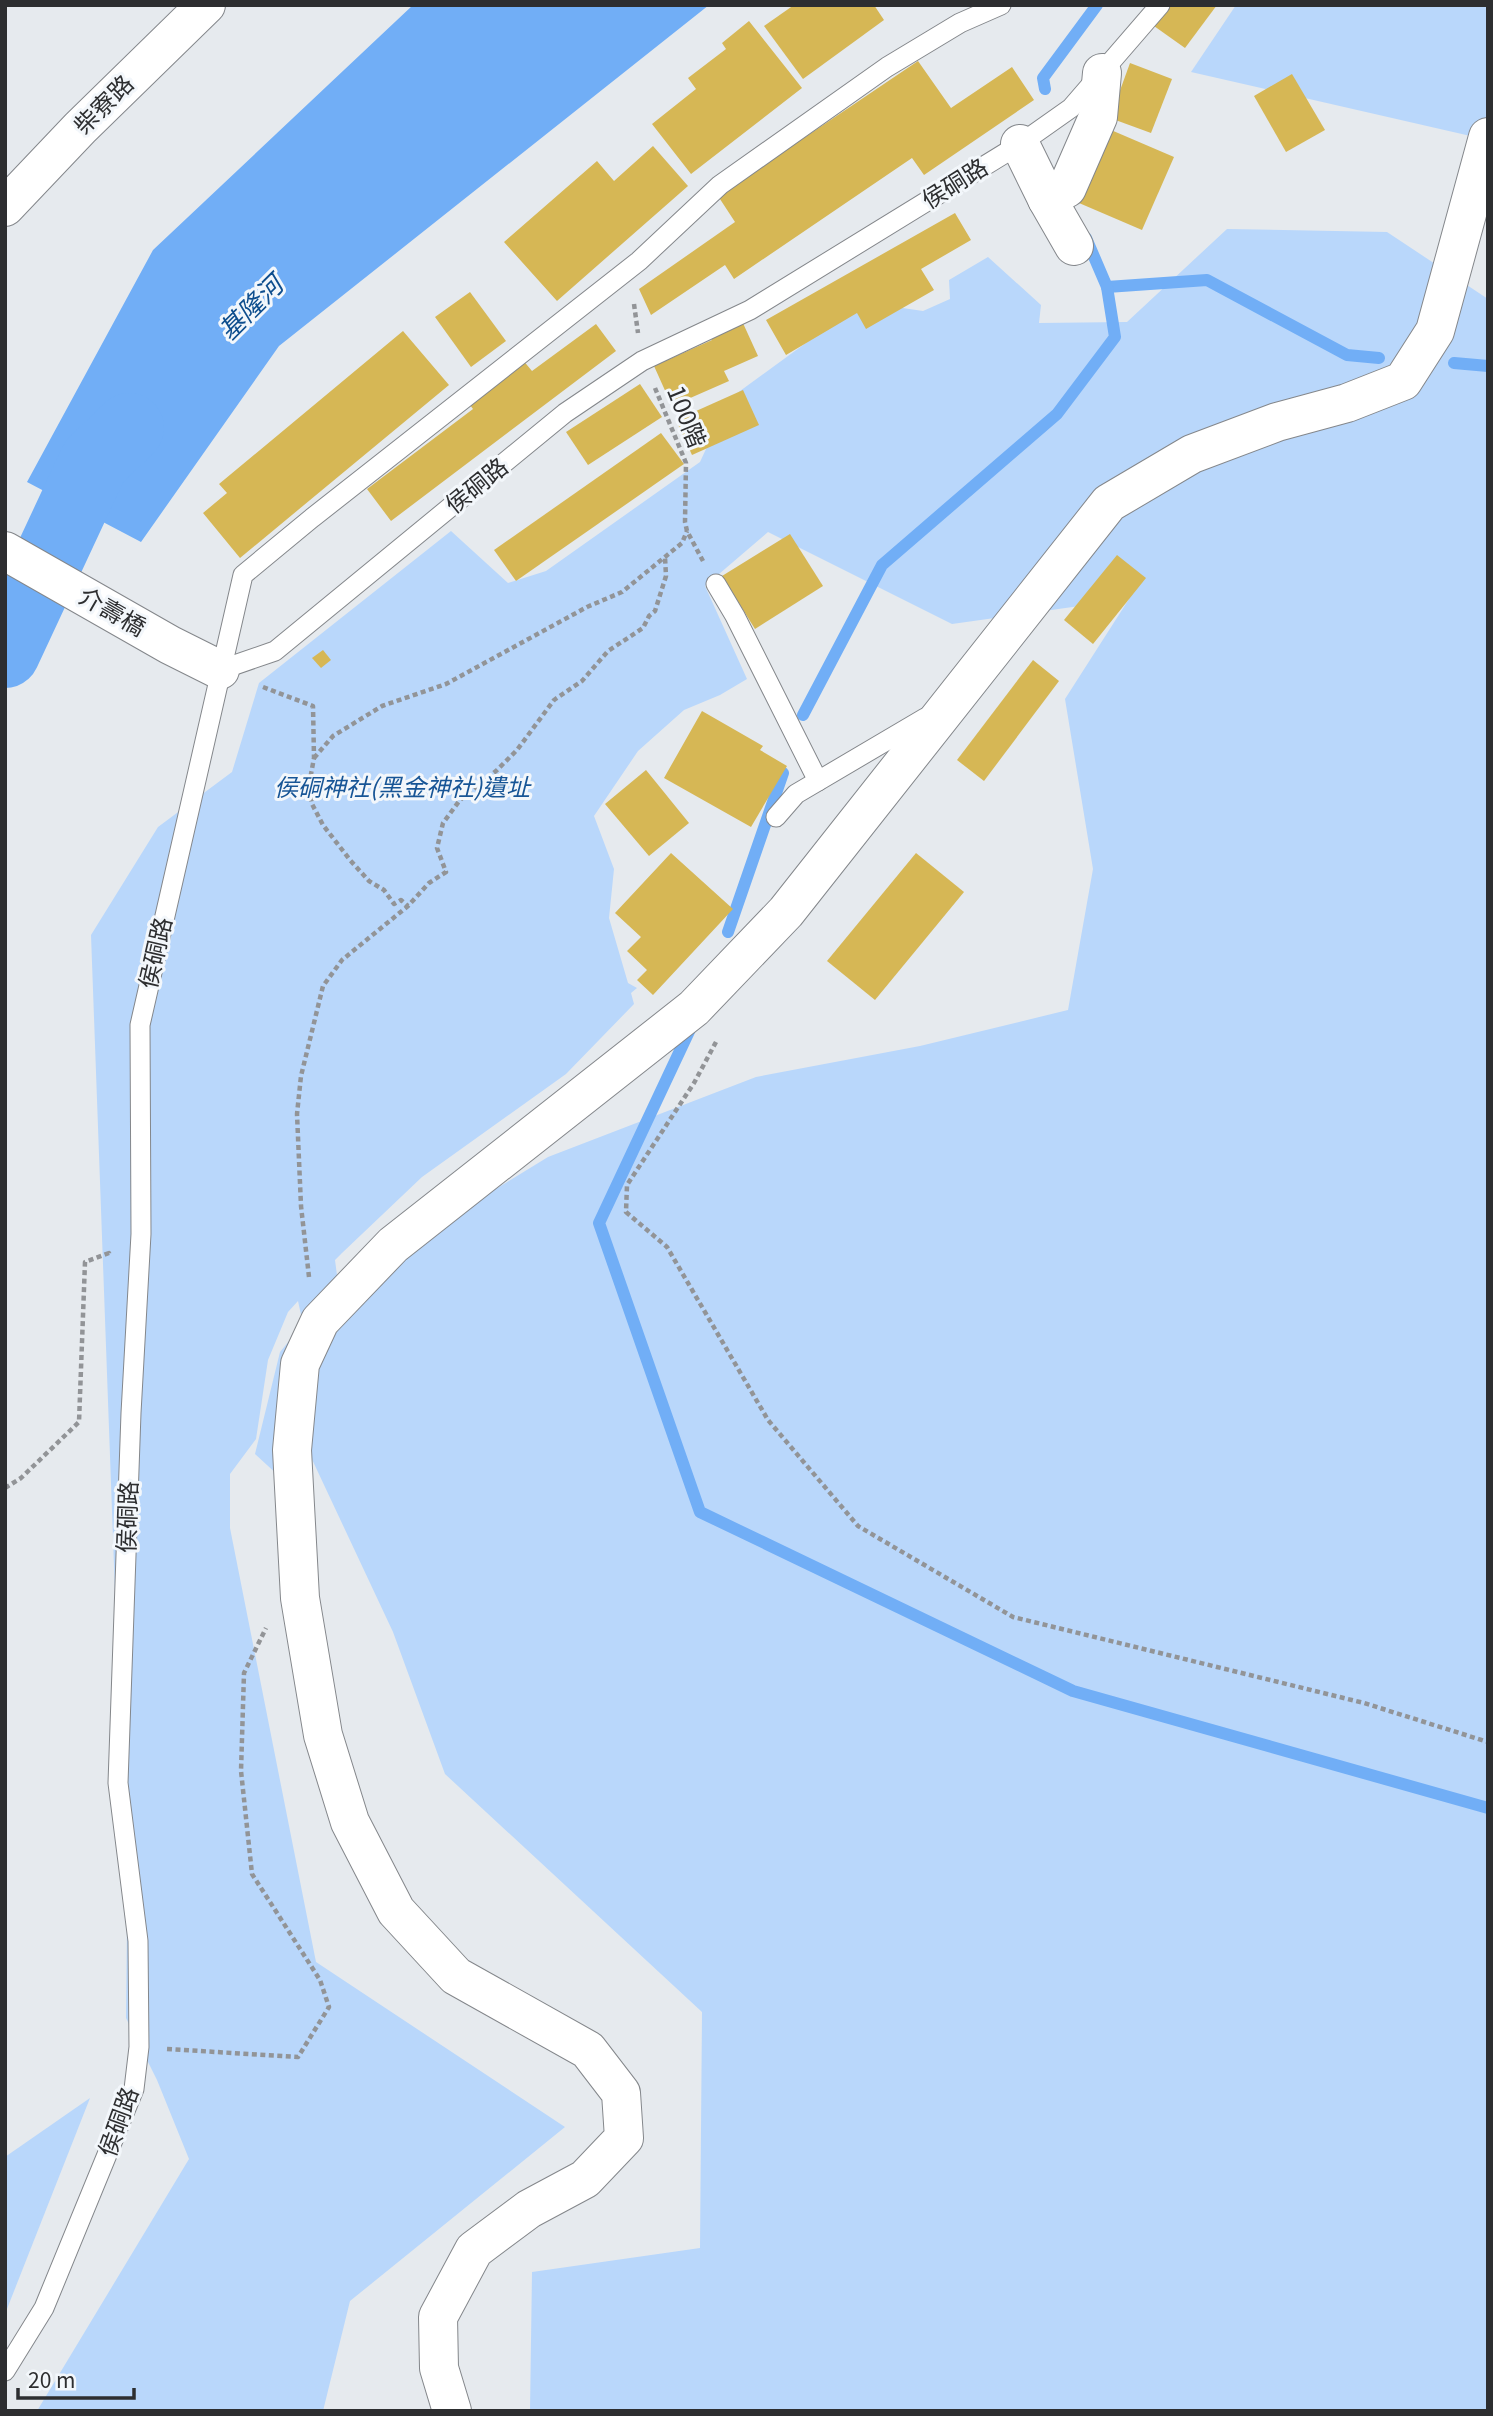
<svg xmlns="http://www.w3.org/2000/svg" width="1493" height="2416" font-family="Georgia,'Noto Sans TC',serif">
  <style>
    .green { fill: #b9d7fb; fill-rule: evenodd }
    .water { fill: #71aef6 }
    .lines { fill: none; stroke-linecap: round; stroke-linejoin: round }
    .stream { stroke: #71aef6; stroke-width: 12 }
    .river { stroke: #71aef6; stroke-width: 70 }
    .building { fill: #d6b755 }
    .service-casing { stroke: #84878b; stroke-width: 21 }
    .minor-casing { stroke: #84878b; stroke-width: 40 }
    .tertiary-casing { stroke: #84878b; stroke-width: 40 }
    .path { stroke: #929497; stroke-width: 4.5; stroke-dasharray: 5 3.5; stroke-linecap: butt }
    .service { stroke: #fff; stroke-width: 19 }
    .minor { stroke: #fff; stroke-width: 38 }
    .tertiary { stroke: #fff; stroke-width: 38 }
    .labels { text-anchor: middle; stroke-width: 6; stroke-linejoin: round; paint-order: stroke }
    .street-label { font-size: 24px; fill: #2d2e30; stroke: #f3f7fb }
    .park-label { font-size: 24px; font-style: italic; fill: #175596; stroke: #f3f7fb }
    .water-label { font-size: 26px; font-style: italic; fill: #0e4e8e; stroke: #f3f7fb }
  </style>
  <rect width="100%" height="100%" fill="#e6eaee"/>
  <!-- green -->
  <g class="green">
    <polygon points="1236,5 1488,5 1488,140 1191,72"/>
    <path d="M1227,229L1387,232L1488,299V2411H530L532,2272L700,2248L702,2012L445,1774L393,1632L287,1406L280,1477L255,1454L280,1352L303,1324L298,1301L288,1312L268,1360L256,1439L230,1474V1528L316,1962L565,2127L350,2301L323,2411H37L189,2159L157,2080L126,2018L127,1922L91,935L158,827L232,772L259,683L451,531L508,583L546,571L700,462L729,399L862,302L923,311L950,299L949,280L988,257L1041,305L1039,323L1127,322ZM768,532L952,624L1129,599L1065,699L1093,869L1068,1010L920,1046L756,1077L548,1157L349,1279L338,1283L335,1260L342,1253L422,1177L566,1074L634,1004L631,993L637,988L628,983L609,918L614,869L594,816L638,751L684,710L720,695L747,679L705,586Z"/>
    <polygon points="90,2098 5,2314 5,2157"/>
  </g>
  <!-- water -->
  <polygon class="water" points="413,5 709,5 279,346 141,542 27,482 153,250"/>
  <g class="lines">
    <!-- stream -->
    <g class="stream">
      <polyline points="1045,89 1043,78 1097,5"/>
      <polyline points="1107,287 1207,280 1347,355 1379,358"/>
      <polyline points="1454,363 1488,366"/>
      <polyline points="803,715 882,565 1057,414 1115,337 1107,287 1086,238"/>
      <polyline points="728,932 783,773"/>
      <polyline points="693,1023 599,1223 700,1512 1073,1691 1488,1808"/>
    </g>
    <!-- river -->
    <polyline class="river" points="5,653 94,462 129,428"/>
  </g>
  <!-- building -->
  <g class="building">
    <polygon points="794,5 874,5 884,20 803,79 764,26"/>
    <polygon points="1170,5 1217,5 1185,48 1154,26"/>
    <polygon points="749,21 802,88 691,174 652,124 696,89 688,78 726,49 722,43"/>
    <polygon points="918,61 951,108 1012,67 1034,100 924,175 912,158 734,279 725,265 651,315 639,289 735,222 718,196"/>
    <polygon points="1130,63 1172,79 1151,133 1110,118"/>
    <polygon points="1292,74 1325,130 1286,152 1254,96"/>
    <polygon points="1104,127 1174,157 1142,230 1072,200"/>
    <polygon points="653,146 688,186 557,301 504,242 597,161 614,181"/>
    <polygon points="955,213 971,240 921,269 934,290 866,329 857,313 786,355 766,320"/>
    <polygon points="470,292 506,341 471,367 435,317"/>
    <polygon points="742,321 758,356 724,371 729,381 672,406 654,366 712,340 710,335"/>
    <polygon points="596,324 616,351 391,521 367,489 473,409 467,401 522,359 532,371"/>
    <polygon points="403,331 449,385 240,558 203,513 227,493 219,484"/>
    <polygon points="640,384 662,417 588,465 566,432"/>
    <polygon points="743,390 759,425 692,455 676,420"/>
    <polygon points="661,433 684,464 516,581 494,550"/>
    <polygon points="790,534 823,586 755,629 722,576"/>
    <polygon points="1117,555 1146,578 1093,644 1064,620"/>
    <polygon points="323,650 331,660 321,668 312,658"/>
    <polygon points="1033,660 1059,681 984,781 957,760"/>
    <polygon points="702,711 763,746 760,750 787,766 751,827 664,778"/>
    <polygon points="646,770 689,823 649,856 605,804"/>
    <polygon points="671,853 733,909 653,995 637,980 647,970 627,951 641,937 615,913"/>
    <polygon points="916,853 964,892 875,1000 827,961"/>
  </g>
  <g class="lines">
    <defs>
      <g id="service">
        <polyline points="716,584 735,616 818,781"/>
        <polyline points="220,670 275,651 565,413 642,361 750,310 1020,144 1071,108 1160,5"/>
        <polyline points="776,817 796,794 925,718"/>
        <polyline points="5,2371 44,2308 134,2089 139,2047 138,1941 118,1783 131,1413 141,1234 140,1025 243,575 312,518 639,261 720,185 887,67 960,23 1001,5"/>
      </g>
      <g id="minor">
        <polyline points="1020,144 1047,199 1074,246"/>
        <polyline points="1047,199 1067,188 1098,117 1102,73"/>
        <polyline points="5,207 80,128 206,5"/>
        <polyline points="5,551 170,645 220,670"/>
      </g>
      <polyline id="tertiary" points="452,2411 439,2368 438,2317 474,2250 529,2209 585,2179 624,2138 621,2093 588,2050 456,1976 396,1911 350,1822 323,1735 300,1598 292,1450 300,1364 320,1321 393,1245 694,1008 786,912 1109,503 1192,454 1277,422 1347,403 1403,381 1435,331 1488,137"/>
    </defs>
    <!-- service casing -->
    <use href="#service" class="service-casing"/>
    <!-- minor casing -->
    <use href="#minor" class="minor-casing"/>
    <!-- tertiary casing -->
    <use href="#tertiary" class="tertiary-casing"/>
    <!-- path -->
    <g class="path">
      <polyline points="634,304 638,333"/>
      <polyline points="655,388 686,463 685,522 687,531 703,561"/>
      <polyline points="263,687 313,706 314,758 309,785 312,804 323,825 350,860 369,881 384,890 394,904 401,900 408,906"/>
      <polyline points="314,758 333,736 382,706 446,684 587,607 622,592 682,543 687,531"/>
      <polyline points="716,1042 694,1083 627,1185 626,1212 667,1247 768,1420 858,1526 1013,1617 1364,1703 1488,1742"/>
      <polyline points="309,1277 301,1206 297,1114 301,1076 323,986 342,960 408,906 429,883 446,872 437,848 443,823 460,800 496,771 517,750 554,700 582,681 608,651 643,628 649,616 655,611 666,576 665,557"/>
      <polyline points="5,1488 21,1478 79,1422 85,1262 109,1253 109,1256"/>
      <polyline points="167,2049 298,2057 329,2007 320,1980 252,1874 241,1771 244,1673 266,1628"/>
    </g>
    <!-- service -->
    <use href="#service" class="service"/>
    <!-- minor -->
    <use href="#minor" class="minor"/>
    <!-- tertiary -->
    <use href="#tertiary" class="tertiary"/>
  </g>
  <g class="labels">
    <!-- street labels -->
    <g class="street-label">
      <text transform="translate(104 105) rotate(-45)" y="8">柴寮路</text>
      <text transform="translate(955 184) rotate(-32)" y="8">侯硐路</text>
      <text transform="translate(686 417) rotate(68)" y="8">100階</text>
      <text transform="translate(477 486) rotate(-39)" y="8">侯硐路</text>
      <text transform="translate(112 612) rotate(30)" y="8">介壽橋</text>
      <text transform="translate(156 953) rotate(-77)" y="8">侯硐路</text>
      <text transform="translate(128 1517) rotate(-88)" y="8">侯硐路</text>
      <text transform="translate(119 2122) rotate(-70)" y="8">侯硐路</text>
    </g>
    <!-- park labels -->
    <g class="park-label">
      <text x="402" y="796">侯硐神社(黑金神社)遺址</text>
    </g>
    <!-- water labels -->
    <g class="water-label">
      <text transform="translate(251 308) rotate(-45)" y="9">基隆河</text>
    </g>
  </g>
  <!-- border -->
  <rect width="1493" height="2416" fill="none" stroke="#2d2e30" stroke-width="14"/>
  <!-- scale -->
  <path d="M18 2388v10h116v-10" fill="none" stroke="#2d2e30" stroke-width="3.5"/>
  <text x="28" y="2388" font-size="21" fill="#2d2e30" stroke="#f3f7fb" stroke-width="5" paint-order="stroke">20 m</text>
</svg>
